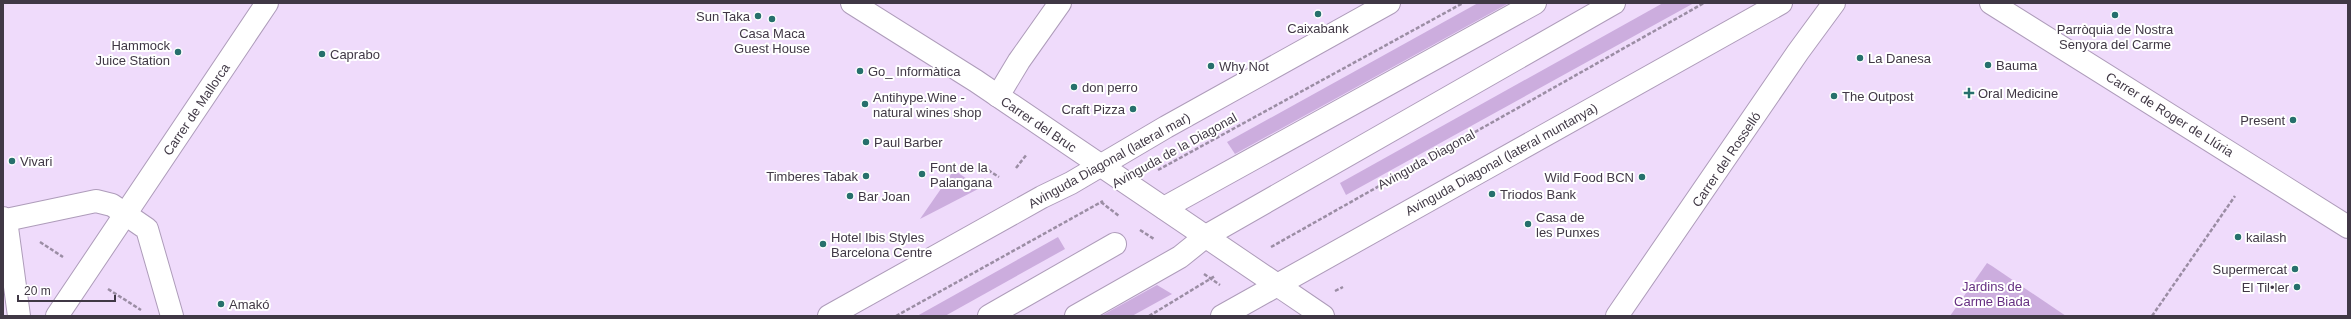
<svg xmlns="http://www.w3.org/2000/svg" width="2351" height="319" font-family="Arial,sans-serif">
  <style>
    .green { fill: #ccadde }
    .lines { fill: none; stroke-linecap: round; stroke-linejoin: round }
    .street-casing { stroke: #ae9cba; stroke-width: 24 }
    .secondary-casing { stroke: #ae9cba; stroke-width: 24 }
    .path { stroke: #9b8da4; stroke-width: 2.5; stroke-dasharray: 4 2; stroke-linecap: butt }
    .street { stroke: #fff; stroke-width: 22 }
    .secondary { stroke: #fff; stroke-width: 22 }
    .poi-dot { fill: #26706c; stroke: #fff; stroke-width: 1.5 }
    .labels { text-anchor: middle; stroke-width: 4; stroke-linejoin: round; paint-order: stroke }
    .poi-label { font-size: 13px; fill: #403845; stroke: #fff; text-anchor: start }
    .street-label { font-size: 13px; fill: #403845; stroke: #fff }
    .park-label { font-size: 13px; fill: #663082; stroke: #fff }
  </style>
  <rect width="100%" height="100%" fill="#efdbfb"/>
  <!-- green -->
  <g class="green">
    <polygon points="1478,3 1509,3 1235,154 1227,142"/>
    <polygon points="1663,3 1694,3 1346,195 1340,183"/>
    <polygon points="954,170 980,188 920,219"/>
    <polygon points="1058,237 1065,249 945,316 917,316"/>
    <polygon points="1987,263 1992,266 2066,316 1950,316"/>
    <polygon points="1157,285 1172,294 1132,316 1101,316"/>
  </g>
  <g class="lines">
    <defs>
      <g id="street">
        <polyline points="852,3 976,81 1323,316"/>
        <polyline points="1991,3 2348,227"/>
        <polyline points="998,96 1019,61 1060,3"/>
        <polyline points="3,218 6,220 96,201 112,205 147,229 172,316"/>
        <polyline points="6,220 19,316"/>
        <polyline points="989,316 1115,244"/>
        <polyline points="1076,316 1180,257 1206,236"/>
      </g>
      <g id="secondary">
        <polyline points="1164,208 1535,3"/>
        <polyline points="1206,236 1614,3"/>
        <polyline points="57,316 267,3"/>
        <polyline points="829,316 1042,197 1071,183 1166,127 1389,3"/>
        <polyline points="1222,316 1781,3"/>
        <polyline points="1617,316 1798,52 1834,3"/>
      </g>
    </defs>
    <!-- street casing -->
    <use href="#street" class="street-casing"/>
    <!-- secondary casing -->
    <use href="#secondary" class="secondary-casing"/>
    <!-- path -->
    <g class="path">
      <polyline points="983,167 999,177"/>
      <polyline points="1016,168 1027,154"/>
      <polyline points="1158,170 1463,3"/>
      <polyline points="1101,202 1119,216"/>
      <polyline points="1140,230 1154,239"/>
      <polyline points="40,242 63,257"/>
      <polyline points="1271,247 1704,3"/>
      <polyline points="1204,274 1220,285"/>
      <polyline points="108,289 141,310"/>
      <polyline points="1335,291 1343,287"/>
      <polyline points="896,316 1103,201"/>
      <polyline points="1149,316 1215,276"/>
      <polyline points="2152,316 2235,196"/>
    </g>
    <!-- street -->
    <use href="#street" class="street"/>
    <!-- secondary -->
    <use href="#secondary" class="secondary"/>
  </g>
  <!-- markers -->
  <g class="poi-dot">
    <circle cx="1318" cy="14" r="4"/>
    <circle cx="2115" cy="15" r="4"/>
    <circle cx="758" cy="16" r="4"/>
    <circle cx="772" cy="19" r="4"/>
    <circle cx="178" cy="52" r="4"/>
    <circle cx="322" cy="54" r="4"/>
    <circle cx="1860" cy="58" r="4"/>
    <circle cx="1988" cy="65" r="4"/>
    <circle cx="1211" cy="66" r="4"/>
    <circle cx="860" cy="71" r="4"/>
    <circle cx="1074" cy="87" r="4"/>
    <path d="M1967 87h4v4h4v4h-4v4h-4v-4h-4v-4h4z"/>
    <circle cx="1834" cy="96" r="4"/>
    <circle cx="865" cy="104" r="4"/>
    <circle cx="1133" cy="109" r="4"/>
    <circle cx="2293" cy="120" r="4"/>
    <circle cx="866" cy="142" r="4"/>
    <circle cx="12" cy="161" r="4"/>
    <circle cx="922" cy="174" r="4"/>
    <circle cx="866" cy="176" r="4"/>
    <circle cx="1642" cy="177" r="4"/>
    <circle cx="1492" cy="194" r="4"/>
    <circle cx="850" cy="196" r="4"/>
    <circle cx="1528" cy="224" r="4"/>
    <circle cx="2238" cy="237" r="4"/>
    <circle cx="823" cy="244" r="4"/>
    <circle cx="2295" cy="269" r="4"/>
    <circle cx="2297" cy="287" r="4"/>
    <circle cx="221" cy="304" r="4"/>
  </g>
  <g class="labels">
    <!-- poi labels -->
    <g class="poi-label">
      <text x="750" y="21" text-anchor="end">Sun Taka</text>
      <text x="1318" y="33" text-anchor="middle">Caixabank</text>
      <text x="2115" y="34" text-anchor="middle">Parròquia de Nostra<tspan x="2115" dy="15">Senyora del Carme</tspan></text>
      <text x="772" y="38" text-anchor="middle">Casa Maca<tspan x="772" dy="15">Guest House</tspan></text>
      <text x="170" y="50" text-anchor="end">Hammock<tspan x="170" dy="15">Juice Station</tspan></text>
      <text x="330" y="59">Caprabo</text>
      <text x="1868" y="63">La Danesa</text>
      <text x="1996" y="70">Bauma</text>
      <text x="1219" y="71">Why Not</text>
      <text x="868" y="76">Go_ Informàtica</text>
      <text x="1082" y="92">don perro</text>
      <text x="1978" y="98">Oral Medicine</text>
      <text x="1842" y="101">The Outpost</text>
      <text x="873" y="102">Antihype.Wine -<tspan x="873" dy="15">natural wines shop</tspan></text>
      <text x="1125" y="114" text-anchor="end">Craft Pizza</text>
      <text x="2285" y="125" text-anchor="end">Present</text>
      <text x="874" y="147">Paul Barber</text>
      <text x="20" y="166">Vivari</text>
      <text x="930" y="172">Font de la<tspan x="930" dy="15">Palangana</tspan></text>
      <text x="858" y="181" text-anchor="end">Timberes Tabak</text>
      <text x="1634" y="182" text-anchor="end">Wild Food BCN</text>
      <text x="1500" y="199">Triodos Bank</text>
      <text x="858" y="201">Bar Joan</text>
      <text x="1536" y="222">Casa de<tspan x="1536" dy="15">les Punxes</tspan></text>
      <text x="831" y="242">Hotel Ibis Styles<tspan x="831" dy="15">Barcelona Centre</tspan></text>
      <text x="2246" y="242">kailash</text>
      <text x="2287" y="274" text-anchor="end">Supermercat</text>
      <text x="2289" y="292" text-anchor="end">El Til•ler</text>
      <text x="229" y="309">Amakó</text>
    </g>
    <!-- street labels -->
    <g class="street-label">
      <text transform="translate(196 109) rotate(-56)" y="5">Carrer de Mallorca</text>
      <text transform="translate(2170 114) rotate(32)" y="5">Carrer de Roger de Llúria</text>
      <text transform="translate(1039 124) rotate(34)" y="5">Carrer del Bruc</text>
      <text transform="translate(1174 150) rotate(-29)" y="5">Avinguda de la Diagonal</text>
      <text transform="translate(1426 159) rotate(-29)" y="5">Avinguda Diagonal</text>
      <text transform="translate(1501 159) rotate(-29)" y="5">Avinguda Diagonal (lateral muntanya)</text>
      <text transform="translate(1726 159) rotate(-56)" y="5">Carrer del Rosselló</text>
      <text transform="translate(1109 160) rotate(-29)" y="5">Avinguda Diagonal (lateral mar)</text>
    </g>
    <!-- park labels -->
    <g class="park-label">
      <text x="1992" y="291">Jardins de<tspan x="1992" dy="15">Carme Biada</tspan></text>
    </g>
  </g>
  <!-- border -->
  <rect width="2351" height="319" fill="none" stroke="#403845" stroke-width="8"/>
  <!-- scale -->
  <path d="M18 295v6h97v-6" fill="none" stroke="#403845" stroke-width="2"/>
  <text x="24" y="295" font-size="12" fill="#403845" stroke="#ffffff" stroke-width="3" paint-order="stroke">20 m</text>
</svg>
